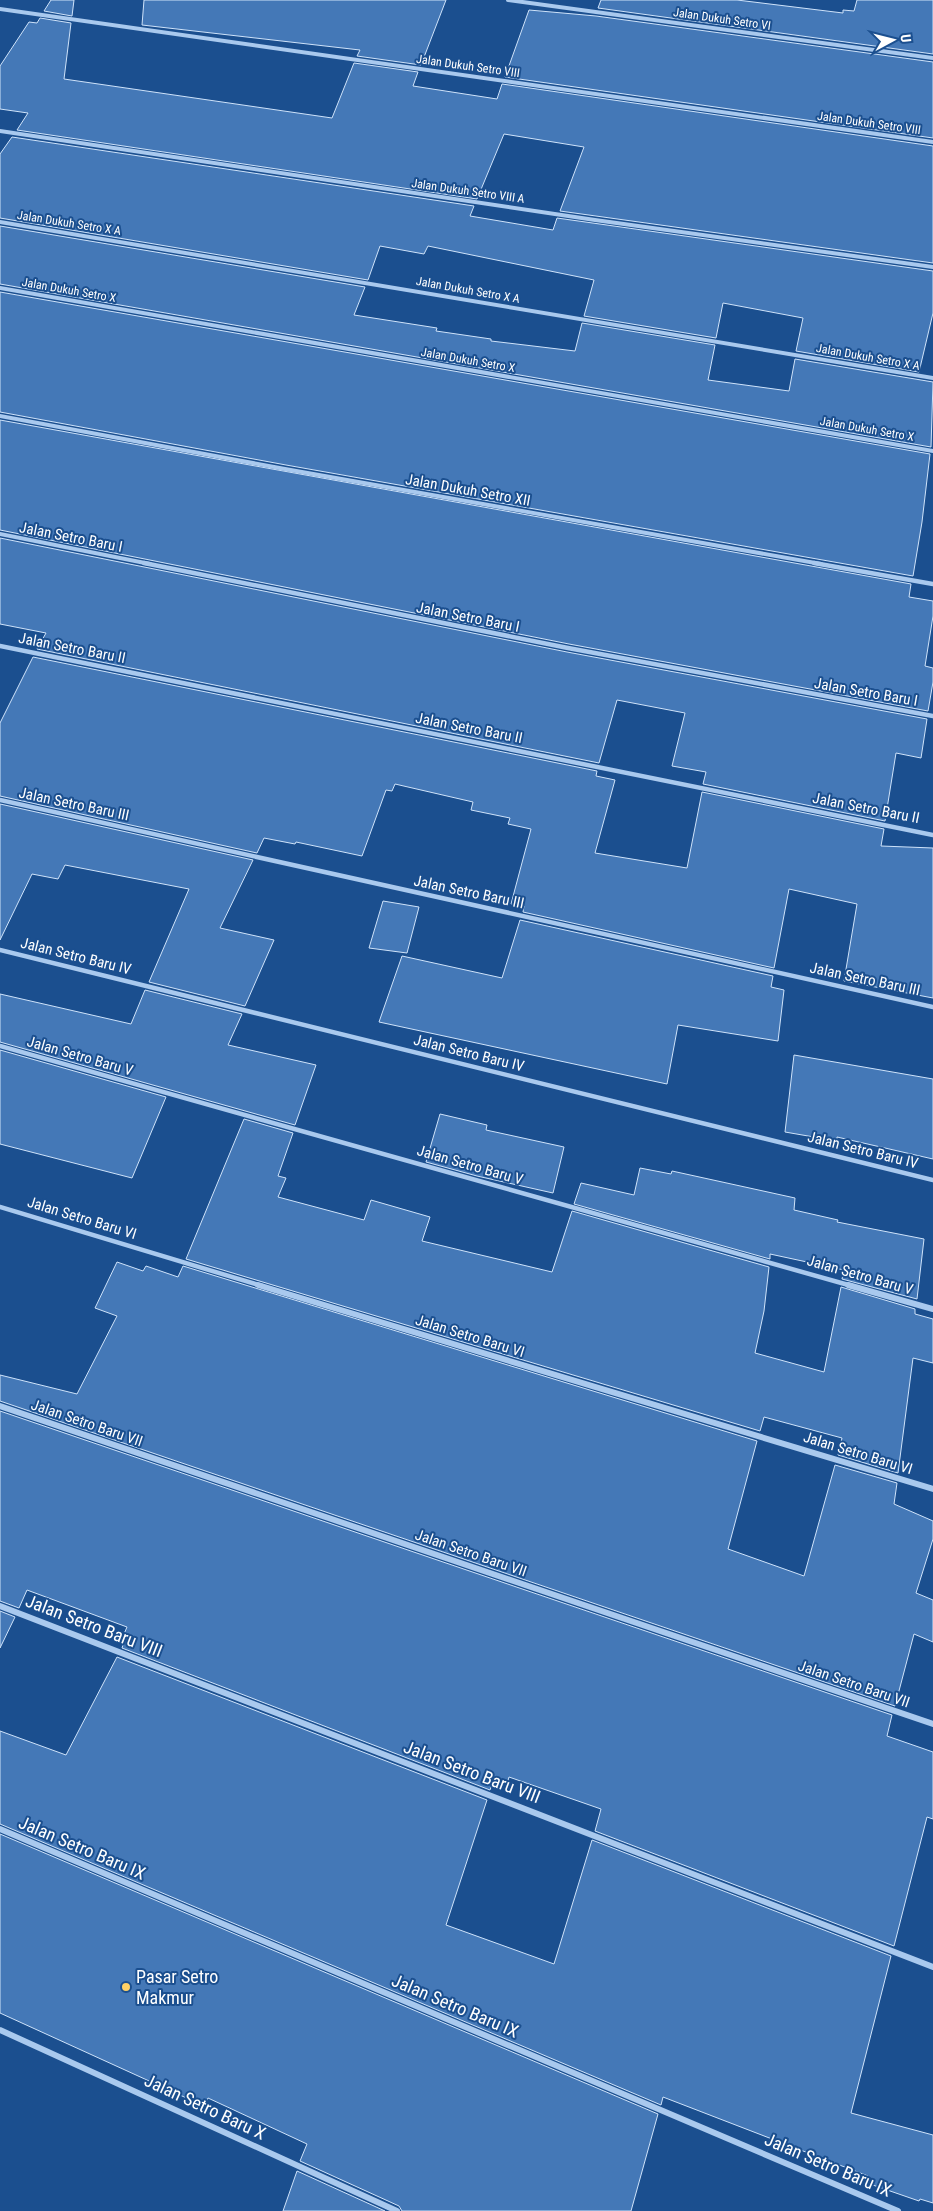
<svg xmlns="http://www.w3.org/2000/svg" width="933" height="2211" font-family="'Roboto Condensed',sans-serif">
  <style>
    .building { fill: #4478b7; stroke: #cfe3fa }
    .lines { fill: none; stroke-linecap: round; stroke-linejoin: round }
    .minor-far2 { stroke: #a9c9ee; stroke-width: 4 }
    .minor-far1 { stroke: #a9c9ee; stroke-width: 4.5 }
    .minor { stroke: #a9c9ee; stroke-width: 6 }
    .poi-dot { fill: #ffd166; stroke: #1b4f8f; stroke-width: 2 }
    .labels { text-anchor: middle; stroke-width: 4; stroke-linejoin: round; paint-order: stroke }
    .far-street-label { font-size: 12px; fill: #fff; stroke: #1b4f8f }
    .street-label { font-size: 15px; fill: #fff; stroke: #1b4f8f }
    .near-street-label { font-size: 18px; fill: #fff; stroke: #1b4f8f }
    .near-poi-label { font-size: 18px; fill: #fff; stroke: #1b4f8f; text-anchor: start }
  </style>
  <rect width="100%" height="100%" fill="#1b4f8f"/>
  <!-- building -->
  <g class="building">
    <polygon points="51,0 74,0 72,16 44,11"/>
    <polygon points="144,0 446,0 421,65 357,56 360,50 142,25"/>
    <polygon points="601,0 737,0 843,13 843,10 854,11 857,0 933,0 933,54 598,8"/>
    <polygon points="529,10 596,16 933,62 933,138 505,77"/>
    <polygon points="40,18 71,23 64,79 332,118 354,63 418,72 413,86 497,99 502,84 933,146 933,263 560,211 584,147 504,134 477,199 17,130 28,113 0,109 0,66 29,22 37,23"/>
    <polygon points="12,137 474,206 470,216 553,230 557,218 933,271 933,313 919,372 796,351 803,318 723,303 716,338 584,316 594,280 428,246 424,254 380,246 368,280 0,218 0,154"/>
    <polygon points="0,226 365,287 354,315 437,328 436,331 491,339 491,341 575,351 582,323 715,345 708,380 789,391 795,359 933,382 931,447 0,284"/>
    <polygon points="0,292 930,454 922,522 913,576 286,465 0,412"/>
    <polygon points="0,420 911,584 909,597 933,601 933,616 925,666 933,668 933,682 928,711 569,644 0,530"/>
    <polygon points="0,538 567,652 927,719 921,758 896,753 885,821 703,784 706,772 672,766 685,713 617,700 599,763 37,649 46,633 0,624"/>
    <polygon points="33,657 597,771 596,776 615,780 595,853 687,868 702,792 884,829 881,846 933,848 933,998 844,981 857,904 789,889 774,968 523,912 524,906 511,904 531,829 508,824 510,818 471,810 473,802 395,784 392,791 386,790 362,856 296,842 295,844 264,838 257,853 0,796 0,723"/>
    <polygon points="0,804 253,860 220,928 274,940 245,1006 149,982 189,889 65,865 58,879 32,874 0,940"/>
    <polygon points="383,901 419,907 407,953 369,948"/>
    <polygon points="520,920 773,976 771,987 784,990 778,1041 678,1025 667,1084 379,1022 402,956 502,978"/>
    <polygon points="145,990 242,1014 228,1045 316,1065 295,1125 0,1042 0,994 131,1024"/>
    <polygon points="0,1050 166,1097 132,1178 0,1144"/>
    <polygon points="794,1055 933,1079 933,1159 837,1137 837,1141 785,1132"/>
    <polygon points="440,1114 487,1125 486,1130 564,1147 553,1193 477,1176 426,1162"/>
    <polygon points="244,1119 293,1133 278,1176 286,1178 278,1197 364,1220 371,1200 430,1217 422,1241 552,1272 572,1211 769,1267 764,1311 755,1353 824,1372 841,1287 915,1309 915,1314 933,1319 933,1363 913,1358 898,1473 838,1455 842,1438 764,1417 760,1431 186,1259"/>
    <polygon points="640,1168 671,1174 672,1171 795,1198 794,1210 838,1220 837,1222 924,1239 917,1299 842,1279 844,1270 770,1254 770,1259 574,1204 581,1183 634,1195"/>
    <polygon points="117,1262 143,1271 146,1266 178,1277 183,1266 757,1441 728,1549 804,1576 835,1465 897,1483 894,1504 933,1521 933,1539 916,1593 933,1600 933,1642 914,1634 895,1706 0,1401 0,1375 77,1394 117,1316 95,1308"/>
    <polygon points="0,1411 892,1715 887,1736 933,1752 933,1819 927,1817 894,1946 595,1831 601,1809 509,1777 507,1784 494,1779 490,1790 122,1648 124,1642 121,1641 127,1627 27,1590 19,1608 0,1601"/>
    <polygon points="0,1611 15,1617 0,1648"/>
    <polygon points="117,1657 487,1800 446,1925 554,1964 592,1840 891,1956 851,2113 933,2135 933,2203 920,2199 919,2201 867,2183 868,2176 663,2097 661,2105 0,1824 0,1731 66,1755"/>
    <polygon points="0,1834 658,2114 631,2211 402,2211 399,2206 300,2161 307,2144 208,2098 204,2106 0,2013"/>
    <polygon points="297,2171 385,2211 283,2211"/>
  </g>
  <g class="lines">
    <!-- minor-far2 -->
    <g class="minor-far2">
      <polyline points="508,0 933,58"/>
      <polyline points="0,9 933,142"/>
      <polyline points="0,131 595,220 933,267"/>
      <polyline points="0,222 933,378"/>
      <polyline points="0,288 933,451"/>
      <polyline points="0,416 285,469 821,564"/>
      <polyline points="0,534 150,564"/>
    </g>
    <!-- minor-far1 -->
    <g class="minor-far1">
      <polyline points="144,563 568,648 933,716"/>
      <polyline points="814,563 933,584"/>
      <polyline points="0,646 933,835"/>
      <polyline points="0,800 933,1007"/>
      <polyline points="0,950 933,1180"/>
      <polyline points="0,1046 852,1286"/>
      <polyline points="0,1207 262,1286"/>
    </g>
    <!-- minor -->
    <g class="minor">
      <polyline points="258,1285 933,1489"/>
      <polyline points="848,1285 933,1309"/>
      <polyline points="0,1406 933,1724"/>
      <polyline points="0,1606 933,1967"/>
      <polyline points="0,1829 898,2211"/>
      <polyline points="0,2030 397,2211"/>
    </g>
  </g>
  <!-- markers -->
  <circle class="poi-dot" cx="126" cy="1987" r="5"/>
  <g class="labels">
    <!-- far-street labels -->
    <g class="far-street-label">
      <text transform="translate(722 19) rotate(8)" y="4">Jalan Dukuh Setro VI</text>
      <text transform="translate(468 66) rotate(8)" y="4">Jalan Dukuh Setro VIII</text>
      <text transform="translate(869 123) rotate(8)" y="4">Jalan Dukuh Setro VIII</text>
      <text transform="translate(468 191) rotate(8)" y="4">Jalan Dukuh Setro VIII A</text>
      <text transform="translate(69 223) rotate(9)" y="4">Jalan Dukuh Setro X A</text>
      <text transform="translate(69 290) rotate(10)" y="4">Jalan Dukuh Setro X</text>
      <text transform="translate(468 290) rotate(10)" y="4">Jalan Dukuh Setro X A</text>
      <text transform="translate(868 357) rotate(10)" y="4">Jalan Dukuh Setro X A</text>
      <text transform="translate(468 360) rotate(10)" y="4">Jalan Dukuh Setro X</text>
      <text transform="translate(867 429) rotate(10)" y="4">Jalan Dukuh Setro X</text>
    </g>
    <!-- street labels -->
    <g class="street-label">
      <text transform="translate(468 490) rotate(10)" y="5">Jalan Dukuh Setro XII</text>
      <text transform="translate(71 537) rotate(11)" y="5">Jalan Setro Baru I</text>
      <text transform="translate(468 617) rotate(11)" y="5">Jalan Setro Baru I</text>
      <text transform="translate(72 648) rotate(11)" y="5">Jalan Setro Baru II</text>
      <text transform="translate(866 692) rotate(10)" y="5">Jalan Setro Baru I</text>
      <text transform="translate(469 728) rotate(11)" y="5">Jalan Setro Baru II</text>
      <text transform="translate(74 804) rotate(12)" y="5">Jalan Setro Baru III</text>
      <text transform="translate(866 808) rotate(11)" y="5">Jalan Setro Baru II</text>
      <text transform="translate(469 892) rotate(12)" y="5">Jalan Setro Baru III</text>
      <text transform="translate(76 956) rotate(14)" y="5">Jalan Setro Baru IV</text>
      <text transform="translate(865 979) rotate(12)" y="5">Jalan Setro Baru III</text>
      <text transform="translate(469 1053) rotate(14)" y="5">Jalan Setro Baru IV</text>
      <text transform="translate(80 1056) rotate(16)" y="5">Jalan Setro Baru V</text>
      <text transform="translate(863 1150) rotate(14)" y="5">Jalan Setro Baru IV</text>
      <text transform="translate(470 1165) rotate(16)" y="5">Jalan Setro Baru V</text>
      <text transform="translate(82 1218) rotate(17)" y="5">Jalan Setro Baru VI</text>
      <text transform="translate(860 1275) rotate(16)" y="5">Jalan Setro Baru V</text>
      <text transform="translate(470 1336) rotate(17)" y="5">Jalan Setro Baru VI</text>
      <text transform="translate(87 1423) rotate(19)" y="5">Jalan Setro Baru VII</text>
      <text transform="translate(858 1453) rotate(17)" y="5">Jalan Setro Baru VI</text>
      <text transform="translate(471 1553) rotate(19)" y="5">Jalan Setro Baru VII</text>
      <text transform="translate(854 1684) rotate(19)" y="5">Jalan Setro Baru VII</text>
    </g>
    <!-- near-street labels -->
    <g class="near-street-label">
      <text transform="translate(94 1626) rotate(21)" y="6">Jalan Setro Baru VIII</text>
      <text transform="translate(472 1772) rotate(21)" y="6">Jalan Setro Baru VIII</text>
      <text transform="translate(82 1848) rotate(23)" y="6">Jalan Setro Baru IX</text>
      <text transform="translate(455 2006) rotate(23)" y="6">Jalan Setro Baru IX</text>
      <text transform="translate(205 2107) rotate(25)" y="6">Jalan Setro Baru X</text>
      <text transform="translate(828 2165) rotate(23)" y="6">Jalan Setro Baru IX</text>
    </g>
    <!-- near-poi labels -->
    <g class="near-poi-label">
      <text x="136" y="1983">Pasar Setro<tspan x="136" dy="21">Makmur</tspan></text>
    </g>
  </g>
  <!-- north arrow -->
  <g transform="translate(893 40) rotate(83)" stroke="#1b4f8f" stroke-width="4" paint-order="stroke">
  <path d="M0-4L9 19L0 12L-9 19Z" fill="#ffffff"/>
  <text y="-8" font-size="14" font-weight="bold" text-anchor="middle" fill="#ffffff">U</text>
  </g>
</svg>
